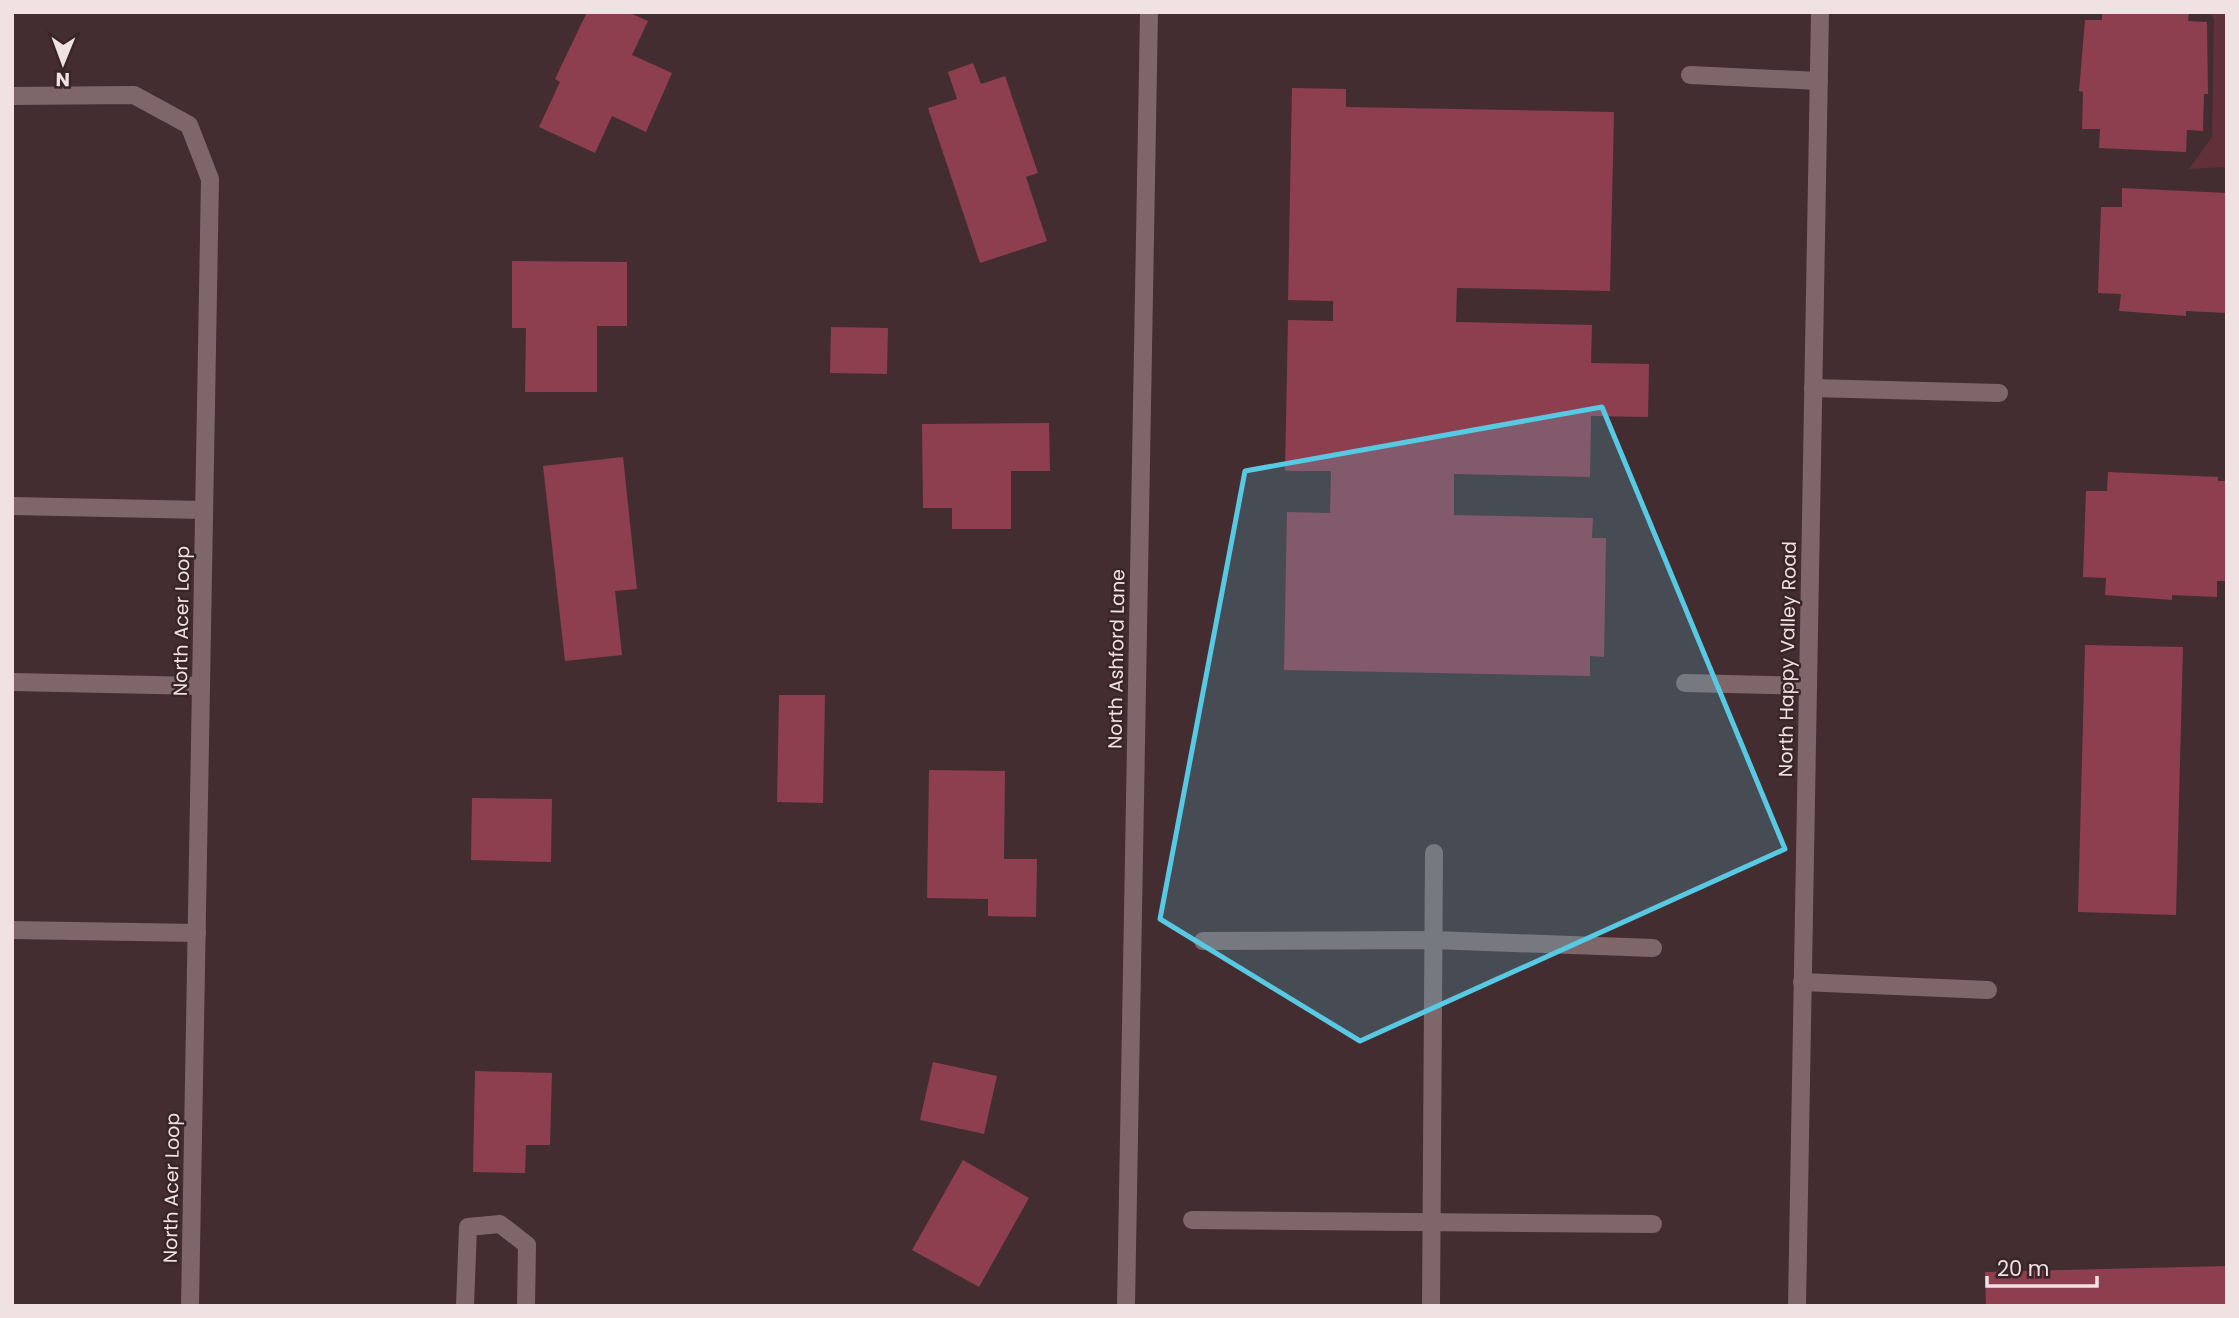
<svg xmlns="http://www.w3.org/2000/svg" width="2239" height="1318" font-family="Poppins,sans-serif">
  <style>
    .green { fill: #613039 }
    .building { fill: #8d3f4f }
    .lines { fill: none; stroke-linecap: round; stroke-linejoin: round }
    .service { stroke: #7f6669; stroke-width: 18 }
    .minor { stroke: #7f6669; stroke-width: 18 }
    .secondary { stroke: #7f6669; stroke-width: 18 }
    .marked { fill: #58c9e3; fill-opacity: 0.2; stroke: #58c9e3; stroke-width: 5; stroke-linejoin: round }
    .labels { text-anchor: middle; stroke-width: 5; stroke-linejoin: round; paint-order: stroke }
    .street-label { font-size: 19px; fill: #f0e2e3; stroke: #392427 }
  </style>
  <rect width="100%" height="100%" fill="#432d31"/>
  <!-- green -->
  <polygon class="green" points="2210,12 2227,12 2227,167 2189,169 2212,137 2214,19"/>
  <!-- building -->
  <g class="building">
    <polygon points="587,12 628,12 648,21 632,55 672,73 646,132 612,116 595,153 539,127 560,82 555,79"/>
    <polygon points="2102,12 2189,12 2188,21 2207,22 2208,94 2204,94 2203,131 2187,130 2186,152 2099,148 2100,129 2082,129 2083,92 2079,91 2085,20 2102,20"/>
    <polygon points="973,63 981,84 1005,76 1038,173 1026,177 1047,241 980,263 928,108 957,99 948,72"/>
    <polygon points="1292,88 1346,89 1346,107 1614,112 1610,291 1457,288 1456,322 1592,325 1591,363 1649,364 1648,417 1591,416 1590,477 1454,474 1454,515 1593,518 1592,538 1606,538 1604,657 1590,656 1590,676 1284,670 1287,512 1330,513 1331,471 1285,471 1288,320 1333,321 1333,301 1288,300"/>
    <polygon points="2122,188 2227,193 2227,313 2186,311 2186,316 2119,311 2121,294 2098,293 2101,207 2122,207"/>
    <polygon points="512,261 627,262 627,326 597,326 597,392 525,392 526,328 512,328"/>
    <polygon points="831,327 888,328 887,374 830,373"/>
    <polygon points="1049,423 1050,471 1011,471 1011,529 952,529 952,508 923,508 922,424"/>
    <polygon points="623,457 637,589 615,591 622,655 565,661 543,466"/>
    <polygon points="2108,472 2218,477 2218,481 2227,481 2227,581 2217,581 2217,597 2172,595 2172,600 2105,595 2106,578 2083,577 2086,491 2107,491"/>
    <polygon points="2085,645 2183,647 2176,915 2078,912"/>
    <polygon points="779,695 825,695 823,803 777,802"/>
    <polygon points="929,770 1005,771 1004,859 1037,859 1036,917 988,916 988,899 927,898"/>
    <polygon points="472,798 552,799 551,862 471,860"/>
    <polygon points="933,1062 997,1076 984,1134 920,1120"/>
    <polygon points="475,1071 552,1073 550,1145 526,1145 525,1173 473,1172"/>
    <polygon points="963,1160 1029,1198 979,1287 912,1250"/>
    <polygon points="2227,1266 2227,1306 1986,1306 1985,1272"/>
  </g>
  <g class="lines">
    <!-- service -->
    <g class="service">
      <polyline points="1690,75 1819,81"/>
      <polyline points="12,96 134,95 189,125 210,179 190,1306"/>
      <polyline points="1813,388 1999,393"/>
      <polyline points="12,506 204,510"/>
      <polyline points="12,682 201,686"/>
      <polyline points="1685,683 1808,686"/>
      <polyline points="12,930 197,933"/>
      <polyline points="1203,941 1433,940 1653,948"/>
      <polyline points="1802,982 1988,990"/>
      <polyline points="1192,1220 1653,1224"/>
      <polyline points="465,1306 468,1227 500,1224 527,1245 526,1306"/>
      <polyline points="1431,1306 1434,853"/>
    </g>
    <!-- minor -->
    <polyline class="minor" points="1126,1306 1149,12"/>
    <!-- secondary -->
    <polyline class="secondary" points="1797,1306 1820,12"/>
  </g>
  <!-- marked area -->
  <path class="marked" d="M1602,407L1785,849L1360,1041L1160,919L1245,471Z"/>
  <g class="labels">
    <!-- street labels -->
    <g class="street-label">
      <text transform="translate(181 621) rotate(-89)" y="7">North Acer Loop</text>
      <text transform="translate(1116 659) rotate(-89)" y="7">North Ashford Lane</text>
      <text transform="translate(1787 659) rotate(-89)" y="7">North Happy Valley Road</text>
      <text transform="translate(171 1188) rotate(-89)" y="7">North Acer Loop</text>
    </g>
  </g>
  <!-- border -->
  <rect width="2239" height="1318" fill="none" stroke="#f0e2e3" stroke-width="28"/>
  <!-- north arrow -->
  <g transform="translate(63 63) rotate(181)" stroke="#392427" stroke-width="5" paint-order="stroke">
  <path d="M0-5L12 26L0 18L-12 26Z" fill="#f0e2e3"/>
  <text y="-10" font-size="19" font-weight="bold" text-anchor="middle" fill="#f0e2e3">N</text>
  </g>
  <!-- scale -->
  <path d="M1987 1276v10h110v-10" fill="none" stroke="#f0e2e3" stroke-width="3.5"/>
  <text x="1997" y="1276" font-size="21" fill="#f0e2e3" stroke="#392427" stroke-width="5" paint-order="stroke">20 m</text>
</svg>
